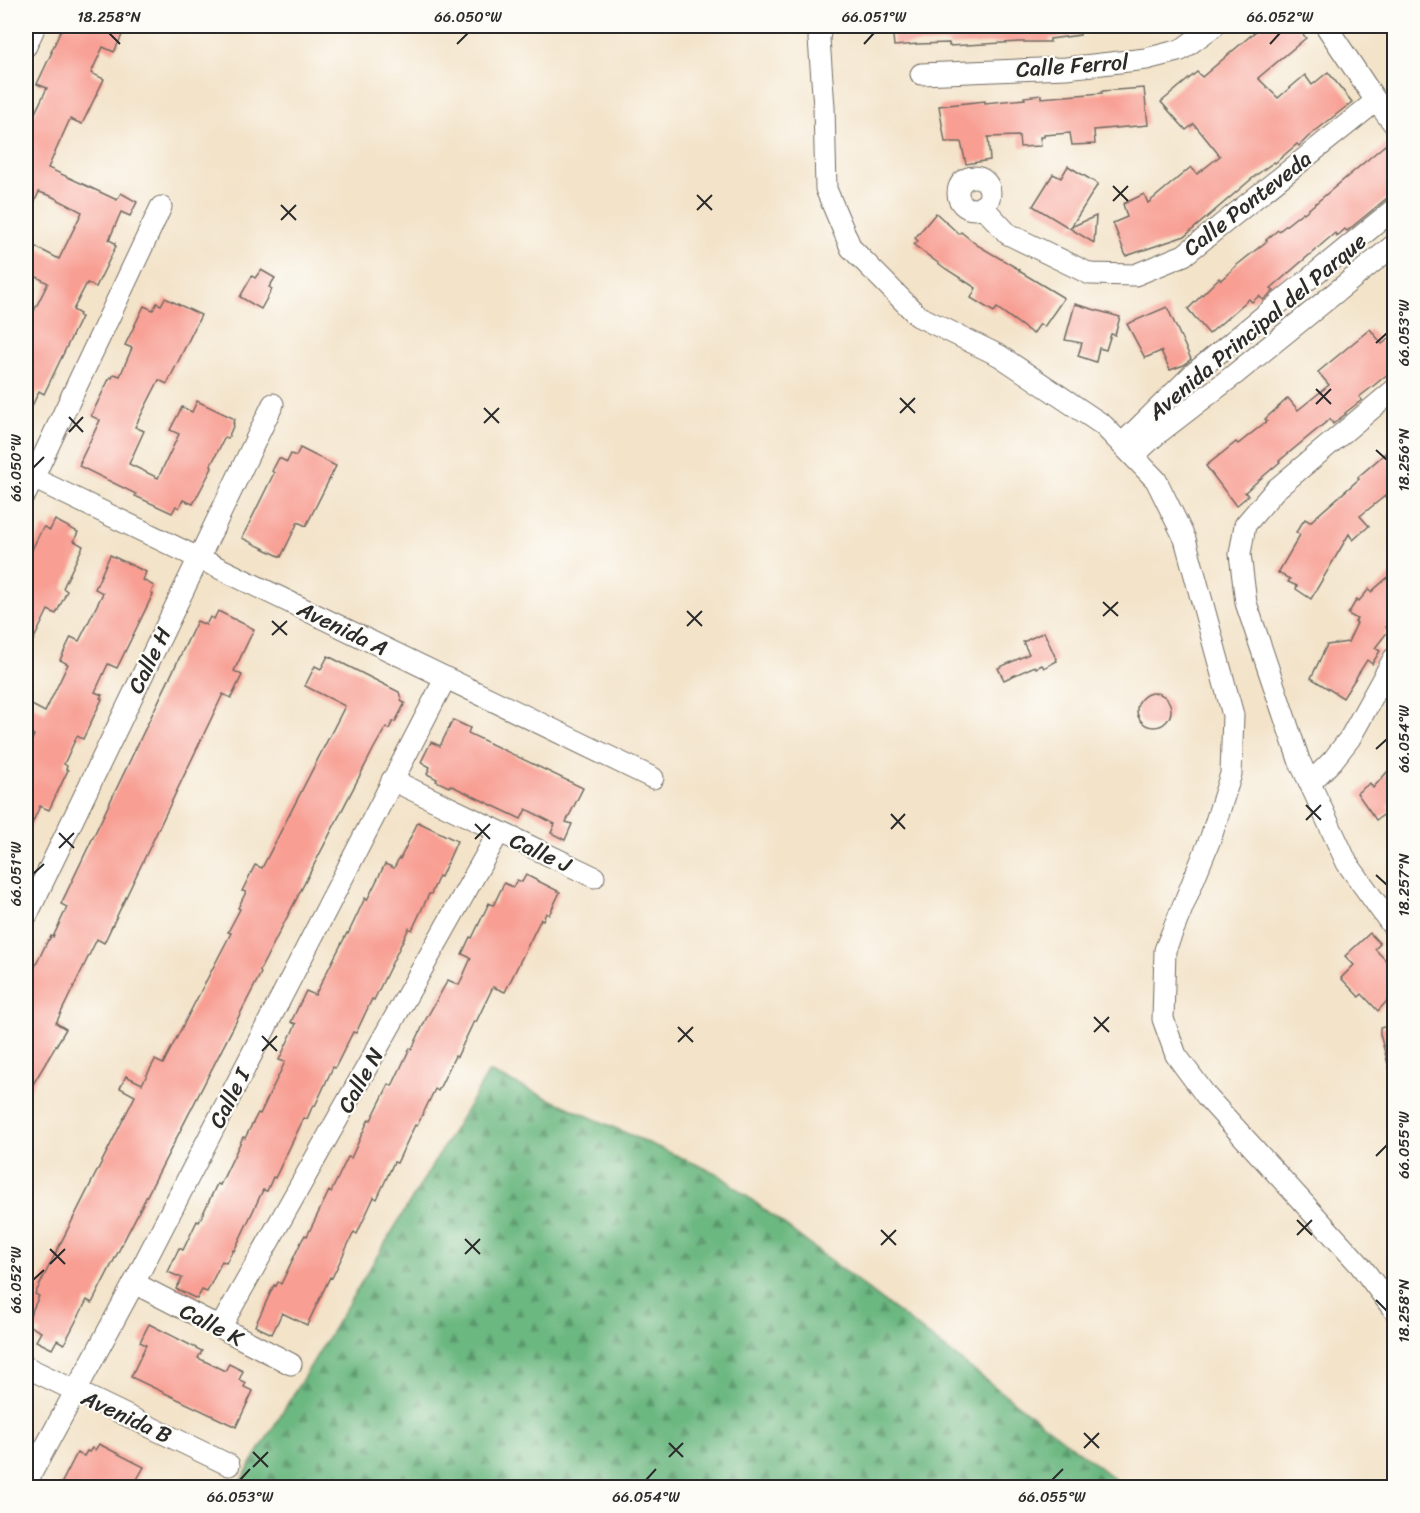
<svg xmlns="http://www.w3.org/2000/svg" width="1420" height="1513" font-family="Sriracha,sans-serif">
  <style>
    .forest { fill: url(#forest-firs); stroke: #4c7256; stroke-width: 1.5 }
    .building { fill: #f89e93 }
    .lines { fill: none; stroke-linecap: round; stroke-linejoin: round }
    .minor-casing { stroke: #716b62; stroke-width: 23 }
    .minor { stroke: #fff; stroke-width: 21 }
    .ticks { fill: none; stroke: #2b2b2b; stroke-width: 2 }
    .labels { text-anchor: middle; stroke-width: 4.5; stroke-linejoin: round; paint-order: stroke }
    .street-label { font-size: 22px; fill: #2b2b2b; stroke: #fdfcf7 }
    .neatline { fill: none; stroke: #2b2b2b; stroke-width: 2 }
    .ticks-label { font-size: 15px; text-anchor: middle; fill: #2b2b2b }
  </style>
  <defs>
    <pattern id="forest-firs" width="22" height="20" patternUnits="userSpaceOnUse" patternTransform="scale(1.5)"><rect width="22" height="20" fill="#6cb881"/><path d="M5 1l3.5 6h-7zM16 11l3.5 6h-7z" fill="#59966a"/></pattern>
  </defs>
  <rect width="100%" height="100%" fill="#fdfcf7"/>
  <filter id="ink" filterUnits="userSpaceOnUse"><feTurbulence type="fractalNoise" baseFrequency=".0167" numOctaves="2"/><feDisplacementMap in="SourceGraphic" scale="12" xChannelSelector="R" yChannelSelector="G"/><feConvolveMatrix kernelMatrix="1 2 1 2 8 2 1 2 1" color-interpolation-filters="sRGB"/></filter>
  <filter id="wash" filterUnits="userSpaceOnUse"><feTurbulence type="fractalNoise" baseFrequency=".008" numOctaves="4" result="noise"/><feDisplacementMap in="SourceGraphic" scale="24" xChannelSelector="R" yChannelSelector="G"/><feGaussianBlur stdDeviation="1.35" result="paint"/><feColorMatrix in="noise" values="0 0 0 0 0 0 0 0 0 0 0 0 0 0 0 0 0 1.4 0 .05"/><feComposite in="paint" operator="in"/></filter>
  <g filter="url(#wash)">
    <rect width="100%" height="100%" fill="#f3e3c9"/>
    <!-- forest -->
    <polygon class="forest" points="489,1072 718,1174 1125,1487 237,1487"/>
    <g id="blocks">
      <!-- building -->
      <g class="building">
        <polygon points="63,26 117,26 125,29 114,52 103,47 91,73 104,79 82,124 70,119 48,168 117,200 121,193 137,202 130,216 121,212 109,240 115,243 114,245 116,246 96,287 87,283 73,310 80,314 79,316 81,317 44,394 39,391 26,419 26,327 48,283 26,271 26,242 59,259 82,212 51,196 39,192 26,221 26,156 31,144 26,142 26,126 29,116 33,117 47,88 37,84 52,52 51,52"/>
        <polygon points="892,26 1080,26 1080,35 1050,39 1050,42 1020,42 949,46 949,43 918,44 894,46"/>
        <polygon points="1262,26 1296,26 1306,38 1258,78 1278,98 1305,75 1312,85 1328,72 1352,102 1308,137 1299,146 1297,144 1275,163 1274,162 1255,176 1185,236 1126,256 1113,223 1127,217 1123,204 1144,194 1148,203 1191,167 1197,174 1220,156 1194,124 1186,130 1161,102 1197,72 1202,77"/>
        <polygon points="1144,88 1148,125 1094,130 1095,144 1072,145 1070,133 1044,135 1044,137 1040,137 1041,146 1020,147 1019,136 988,137 990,160 966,164 961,142 945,142 939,106 985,101 985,103 1025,99 1024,97 1041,95 1041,98 1102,93 1102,91"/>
        <polygon points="1385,145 1395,157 1395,197 1386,199 1347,231 1345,229 1337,236 1335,233 1271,288 1274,291 1263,300 1259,296 1252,302 1249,299 1209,334 1188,309 1219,278 1221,280 1237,265 1267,241 1266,240 1278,230 1279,231 1303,212 1304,213"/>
        <polygon points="1068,166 1098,184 1071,227 1096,216 1094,243 1033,206 1053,174 1061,178"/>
        <polygon points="936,213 959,234 961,232 977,245 1020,270 1019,271 1064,298 1044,327 1040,324 1033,334 997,308 994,312 971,298 976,288 946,269 914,245 918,241 915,238"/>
        <polygon points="261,270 275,278 269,287 272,289 261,309 240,297 252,276 255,278"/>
        <polygon points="165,298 201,315 167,384 159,380 135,427 144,431 129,464 158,478 179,434 170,430 182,407 192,412 197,401 235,419 233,423 234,424 228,438 225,437 211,465 212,468 193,504 183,500 179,508 176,506 172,513 135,496 136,494 79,466 81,462 80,462 100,420 91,416 110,377 112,378 114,374 120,376 132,348 125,345 144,306 153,310 157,303 161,305"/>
        <polygon points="1075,304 1120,317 1115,335 1111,334 1106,350 1099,348 1096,362 1078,356 1082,343 1065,340"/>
        <polygon points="1167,307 1191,359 1184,365 1170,370 1161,351 1145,358 1127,324"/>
        <polygon points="1370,329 1382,344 1395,334 1395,368 1372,387 1359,397 1362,400 1345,413 1346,414 1343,416 1333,424 1330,419 1279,461 1280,462 1245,492 1248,496 1236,506 1206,466 1236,442 1238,444 1267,421 1265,419 1288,398 1298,410 1329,385 1318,372"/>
        <polygon points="1395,445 1395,488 1360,516 1369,526 1353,540 1349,534 1311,599 1296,589 1297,586 1288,582 1290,579 1278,573 1300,535 1296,532 1305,519 1310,522 1359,479 1358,477"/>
        <polygon points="300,448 336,466 306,526 298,522 281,557 242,538 274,473 272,471 279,458 287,462 291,454 296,456"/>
        <polygon points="55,520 78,532 74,541 83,546 63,588 67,591 56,614 48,610 26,655 26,562 42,529 44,527 50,530"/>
        <polygon points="110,555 146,572 143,580 154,586 151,593 153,594 117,668 108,664 95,692 102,695 100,698 102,699 83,739 77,736 64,764 67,766 66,769 68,770 49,810 40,806 26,837 26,754 34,735 26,731 26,702 45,712 68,664 60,660 71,637 79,641 103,593 95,589"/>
        <polygon points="1395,571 1395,618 1386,627 1389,630 1375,648 1380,651 1372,664 1367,660 1343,698 1311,678 1327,645 1348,642 1357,623 1355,622 1357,619 1348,614 1357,599 1359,601 1369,589 1371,592"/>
        <polygon points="218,611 254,629 234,671 242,675 231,698 223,694 104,943 97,939 56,1023 66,1029 26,1096 26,985 48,940 49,940 51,936 53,937 67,907 61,904 197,621 206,625 210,617 214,619"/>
        <polygon points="1044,632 1057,661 1044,668 1042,665 1036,668 1035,666 1004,680 998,668 1029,654 1023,642"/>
        <polygon points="328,656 399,692 402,702 405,703 395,722 393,721 389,729 386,727 374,748 260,970 260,972 261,973 92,1303 87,1300 64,1344 57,1340 52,1349 36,1341 41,1332 26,1324 39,1296 35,1294 135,1096 120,1088 126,1076 142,1084 155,1060 163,1064 231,933 228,932 240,909 238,908 246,892 242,891 255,865 262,868 345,706 305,686 315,666 321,669"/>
        <circle cx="1154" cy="710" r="17"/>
        <polygon points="453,720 470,728 468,733 583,788 566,822 572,824 565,840 551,833 555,824 526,809 521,819 450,785 449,787 436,781 437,779 427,774 430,767 421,762 431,742 440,746"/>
        <polygon points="1395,763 1395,799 1387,806 1391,810 1376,820 1357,793 1370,783 1373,788"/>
        <polygon points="418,822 457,841 441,877 439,876 431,894 429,894 412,930 409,928 374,1000 372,999 356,1033 353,1032 335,1068 333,1067 315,1106 313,1105 307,1119 304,1118 275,1178 273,1177 267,1191 263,1190 234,1251 233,1250 226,1263 222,1261 207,1292 202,1290 197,1299 176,1289 182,1278 168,1272 179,1248 183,1250 197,1221 199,1222 217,1184 220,1185 243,1137 245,1138 258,1113 260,1114 285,1062 279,1060 296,1024 291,1022 306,991 315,995 347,933 348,934 365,898 367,900 385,864 394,868 399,858 400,859"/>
        <polygon points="526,875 560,892 549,915 546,913 543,920 541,919 505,992 493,987 476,1022 474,1021 457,1057 455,1056 438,1091 435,1089 417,1126 415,1125 397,1163 394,1162 377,1199 374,1197 357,1234 354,1232 332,1278 330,1277 307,1325 282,1313 272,1334 255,1326 274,1285 276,1286 278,1282 281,1284 302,1240 305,1235 307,1236 329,1191 331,1192 346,1161 348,1157 351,1158 367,1123 369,1119 371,1120 389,1084 392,1086 410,1048 412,1049 426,1019 448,980 459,985 471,958 462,954 470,937 472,938 489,903 493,905 494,904 504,883 513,887 517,880 522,882"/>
        <polygon points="1370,933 1380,944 1375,949 1395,970 1395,992 1378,1011 1362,994 1359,997 1341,978 1354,965 1345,956"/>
        <polygon points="1395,1024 1395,1071 1390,1072 1380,1034 1380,1028"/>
        <polygon points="149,1324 202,1351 198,1358 225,1371 229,1364 243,1371 239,1380 246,1383 244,1387 253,1391 236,1427 131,1377 146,1345 140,1342"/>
        <polygon points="99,1444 144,1467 132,1488 59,1488 77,1453 84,1456 87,1451 89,1452 92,1448 95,1450"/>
      </g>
    </g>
  </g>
  <g filter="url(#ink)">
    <use href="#blocks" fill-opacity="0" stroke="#716b62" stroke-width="1.5"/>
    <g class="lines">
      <defs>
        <g id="minor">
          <polyline points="821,26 819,39 824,107 826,189 851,248 918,316 1000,356 1103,425 1156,480 1185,539 1233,715 1231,774 1211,837 1165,950 1163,1019 1176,1055 1207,1097 1360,1265 1394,1310"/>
          <polyline points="1326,26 1376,101 1394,124"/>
          <polyline points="26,46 35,26"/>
          <polyline points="921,74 1066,68 1146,59 1181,50 1214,26"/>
          <circle cx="974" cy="193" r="16"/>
          <polyline points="982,206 1008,234 1090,274 1135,275 1184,255 1376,101"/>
          <polyline points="1394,390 1275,490 1245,525 1240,554 1246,603 1299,760 1347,863 1394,928"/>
          <polyline points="1122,444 1193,374 1394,209"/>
          <polyline points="1133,456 1156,435 1234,375 1394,245"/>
          <polyline points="33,478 653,778"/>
          <polyline points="26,493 161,207"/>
          <polyline points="392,780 594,877"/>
          <polyline points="1310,783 1333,760 1350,738 1394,658"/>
          <polyline points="26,917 273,404"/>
          <polyline points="134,1283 291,1364"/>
          <polyline points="220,1328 499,832"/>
          <polyline points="26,1367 229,1465"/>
          <polyline points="26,1483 134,1283 445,679"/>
        </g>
      </defs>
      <!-- minor casing -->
      <use href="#minor" class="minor-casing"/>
      <!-- minor -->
      <use href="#minor" class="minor"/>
    </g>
  </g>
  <!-- ticks -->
  <path class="ticks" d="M109,33L120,44M457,44L468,33M864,44L874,33M1270,44L1280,33M1113,186L1128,201M697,195L712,210M1113,201L1128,186M281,205L296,220M697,210L712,195M281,220L296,205M1376,343L1387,333M1316,389L1331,404M900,398L915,413M1316,404L1331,389M484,408L499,423M900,413L915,398M69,417L83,432M484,423L499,408M69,432L83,417M1376,450L1387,460M33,468L44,457M1103,602L1118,616M687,611L702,626M1103,616L1118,602M272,621L287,635M687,626L702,611M272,635L287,621M1376,749L1387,739M1306,805L1321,820M891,814L905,829M1306,820L1321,805M475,824L490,839M891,829L905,814M59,833L74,848M475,839L490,824M59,848L74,833M33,874L44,864M1376,875L1387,885M1094,1017L1109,1032M678,1027L693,1042M1094,1032L1109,1017M262,1036L277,1051M678,1042L693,1027M262,1051L277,1036M1376,1156L1387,1145M1297,1220L1312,1235M881,1230L896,1245M1297,1235L1312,1220M465,1239L480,1254M881,1245L896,1230M50,1249L65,1264M465,1254L480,1239M50,1264L65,1249M33,1280L44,1270M1376,1300L1387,1311M1084,1433L1099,1448M669,1443L683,1457M1084,1448L1099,1433M253,1452L268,1467M669,1457L683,1443M253,1467L268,1452M240,1480L250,1469M646,1480L656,1469M1052,1480L1063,1469"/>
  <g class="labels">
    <!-- street labels -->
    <g class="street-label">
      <text transform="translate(1072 65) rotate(-4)" y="8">Calle Ferrol</text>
      <text transform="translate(1247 203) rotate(-38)" y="8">Calle Ponteveda</text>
      <text transform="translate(1257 326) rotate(-40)" y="8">Avenida Principal del Parque</text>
      <text transform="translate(343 628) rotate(26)" y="8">Avenida A</text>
      <text transform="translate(149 660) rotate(-64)" y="8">Calle H</text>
      <text transform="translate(541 852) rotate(25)" y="8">Calle J</text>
      <text transform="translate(360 1080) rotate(-61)" y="8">Calle N</text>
      <text transform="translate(229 1098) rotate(-63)" y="8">Calle I</text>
      <text transform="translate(212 1324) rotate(27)" y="8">Calle K</text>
      <text transform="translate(127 1416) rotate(25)" y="8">Avenida B</text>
    </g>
  </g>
  <!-- margin -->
  <rect width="1420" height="1513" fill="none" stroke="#fdfcf7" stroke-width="66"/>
  <rect x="33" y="33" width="1354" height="1447" class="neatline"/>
  <g class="ticks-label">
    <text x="109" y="22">18.258°N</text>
    <text x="468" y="22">66.050°W</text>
    <text x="874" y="22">66.051°W</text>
    <text x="1280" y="22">66.052°W</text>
    <text transform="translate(1404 333) rotate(-90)" y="5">66.053°W</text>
    <text transform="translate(1404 460) rotate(-90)" y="5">18.256°N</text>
    <text transform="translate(16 468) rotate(-90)" y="5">66.050°W</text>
    <text transform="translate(1404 739) rotate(-90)" y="5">66.054°W</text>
    <text transform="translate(16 874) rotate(-90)" y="5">66.051°W</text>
    <text transform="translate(1404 885) rotate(-90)" y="5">18.257°N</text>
    <text transform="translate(1404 1145) rotate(-90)" y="5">66.055°W</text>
    <text transform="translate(16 1280) rotate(-90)" y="5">66.052°W</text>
    <text transform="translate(1404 1311) rotate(-90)" y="5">18.258°N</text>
    <text x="240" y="1502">66.053°W</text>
    <text x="646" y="1502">66.054°W</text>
    <text x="1052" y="1502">66.055°W</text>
  </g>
</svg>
